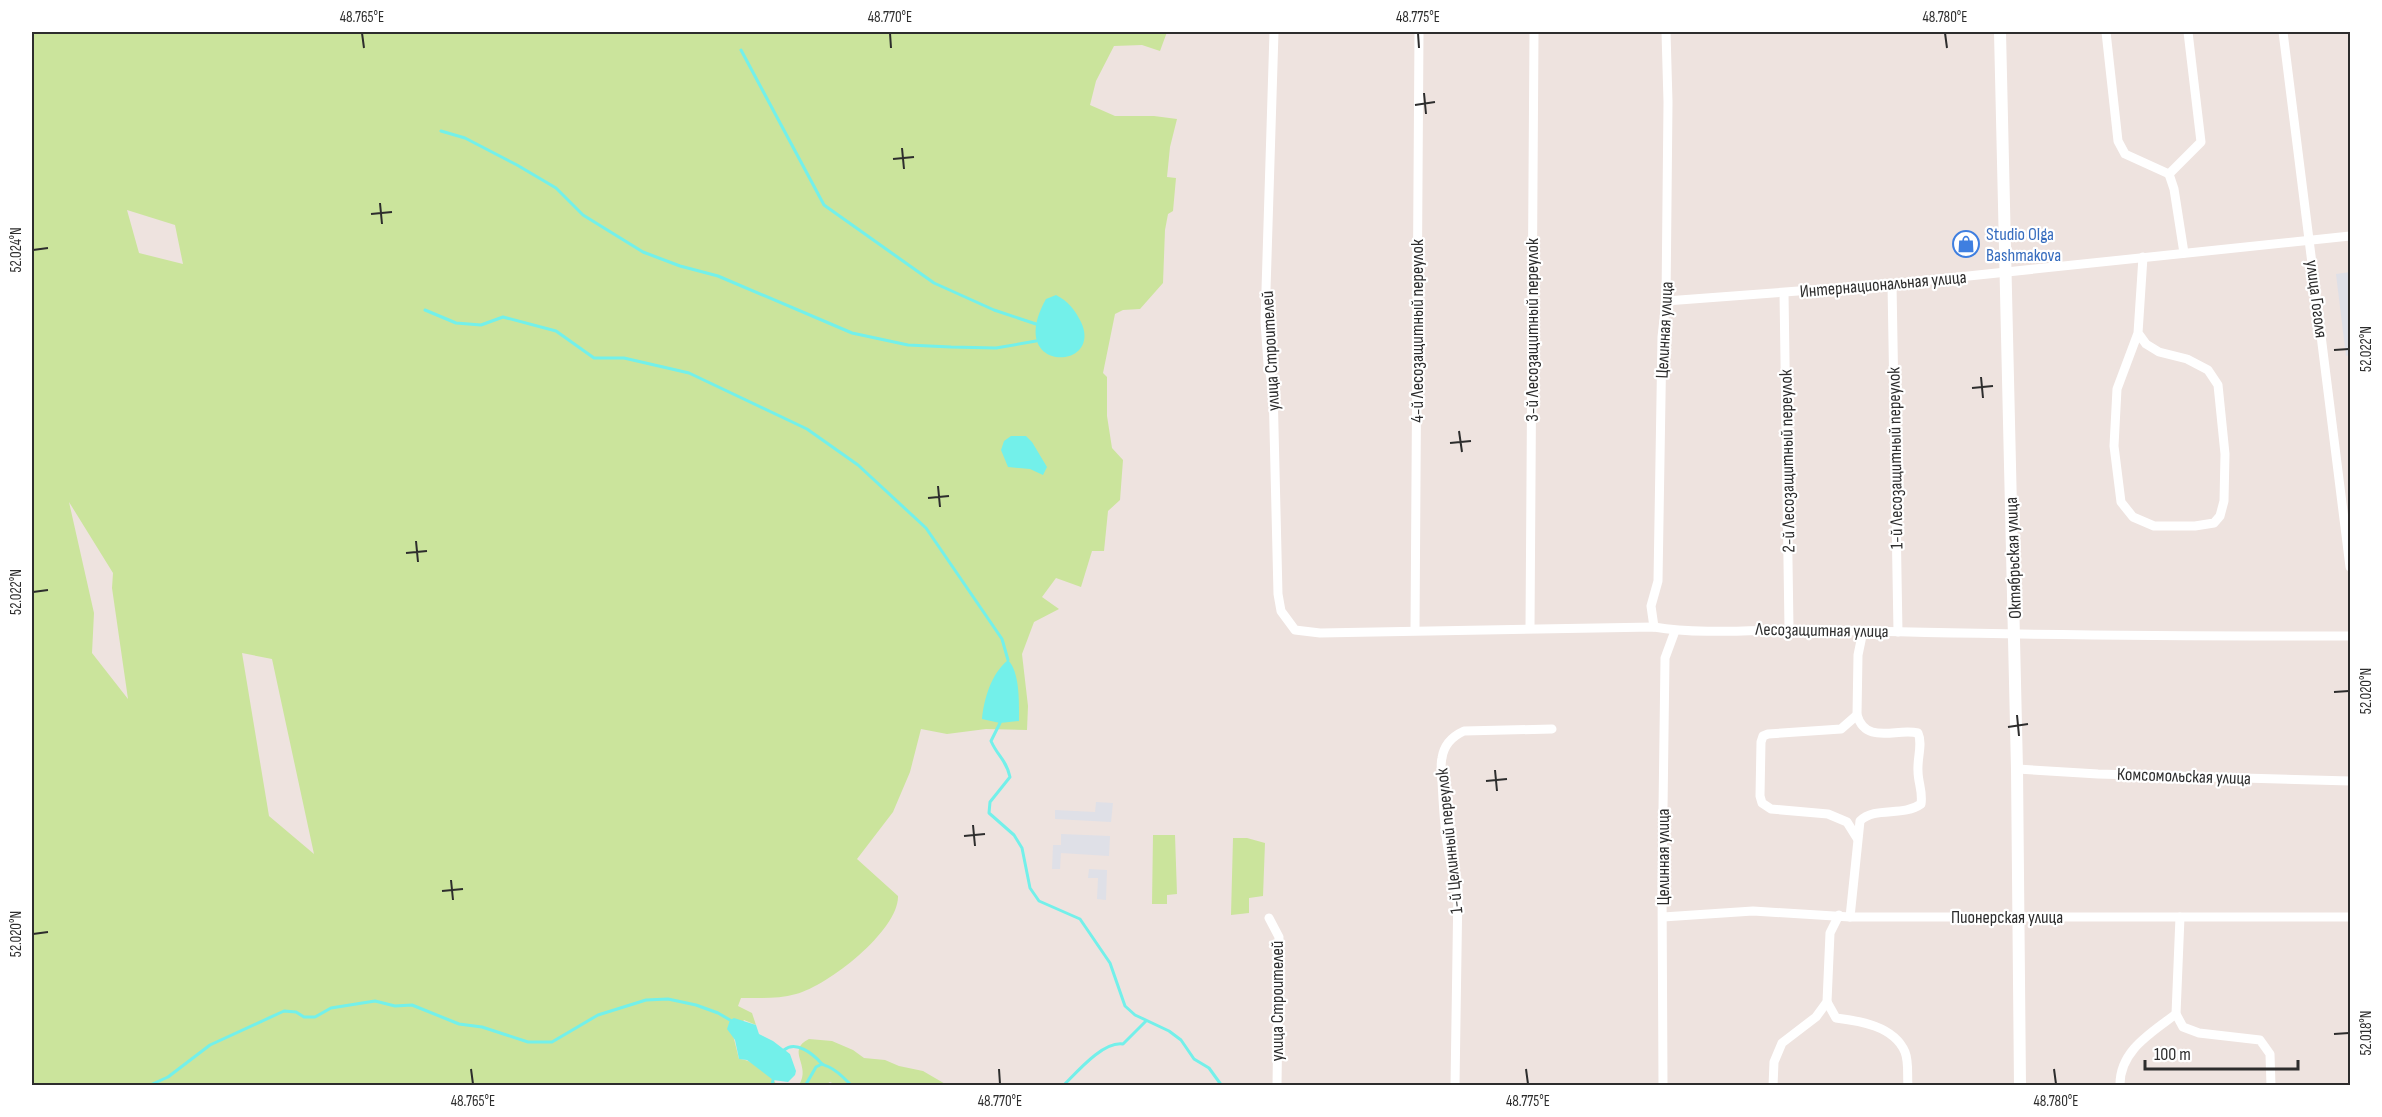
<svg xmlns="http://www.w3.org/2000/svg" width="2382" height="1117" font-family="'Sofia Sans Condensed',sans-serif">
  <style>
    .industrial { fill: #dfe0e7 }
    .green { fill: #cbe49c; fill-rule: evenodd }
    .water { fill: #73f0ea }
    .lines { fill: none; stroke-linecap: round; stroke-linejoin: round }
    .stream { stroke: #73f0ea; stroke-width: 3 }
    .street { stroke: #fff; stroke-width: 9 }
    .secondary { stroke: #fff; stroke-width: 12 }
    .ticks { fill: none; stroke: #2d2d2d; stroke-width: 2 }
    .labels { text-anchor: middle; stroke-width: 4.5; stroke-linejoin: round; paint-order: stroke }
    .shop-label { font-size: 18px; fill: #366cbe; stroke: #fff; text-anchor: start }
    .street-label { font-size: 18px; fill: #2d2d2d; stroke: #fff }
    .neatline { fill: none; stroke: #2d2d2d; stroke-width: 2 }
    .ticks-label { font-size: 15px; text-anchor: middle; fill: #2d2d2d }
  </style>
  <rect width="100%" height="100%" fill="#eee3df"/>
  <!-- industrial -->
  <g class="industrial">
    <polygon points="2350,272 2350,355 2346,356 2336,274"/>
    <polygon points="1096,802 1113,803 1111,822 1055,819 1055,810 1095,812"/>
    <polygon points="1061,834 1110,836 1109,856 1061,853 1060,869 1052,869 1053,845 1061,845"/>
    <polygon points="1089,869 1107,870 1106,900 1097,899 1098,878 1088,878"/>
  </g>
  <!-- green -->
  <g class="green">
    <path d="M32,32H1167L1160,51L1142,45L1114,46L1096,81L1090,105L1115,116H1154L1177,119L1170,147L1167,177L1176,178L1173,211L1168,214L1165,230L1163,283L1140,309L1123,310L1115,314L1103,373L1107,377V416L1112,448L1123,460L1120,500L1108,511L1104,551H1092L1081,587L1056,578L1042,597L1059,609L1034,622L1022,654L1028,706L1027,730L986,729L947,734L921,729L910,772L893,812L857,859L898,896C899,930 828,986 796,994C778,999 760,998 741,998L738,1006L752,1013L756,1025L744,1020L733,1035L739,1059C752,1059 770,1075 777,1085H32ZM127,210L175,225L183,264L139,253ZM69,502L113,573L112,588L128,699L92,653L94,613ZM242,653L272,659L314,854L269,816Z"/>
    <polygon points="1153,835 1175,835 1177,894 1167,895 1167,904 1152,904"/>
    <polygon points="1233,838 1247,838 1265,843 1263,896 1249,898 1249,913 1231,915"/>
    <path d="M809,1039L832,1041L853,1050L864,1058L885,1060L899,1066L923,1071L947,1085L839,1086L830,1082L825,1085H799C812,1065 785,1051 809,1039Z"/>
  </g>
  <!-- water -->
  <g class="water">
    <path d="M1056,295C1068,301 1075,310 1081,322C1104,371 1004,374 1046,299Z"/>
    <polygon points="1011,436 1026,436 1032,442 1047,467 1043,475 1030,469 1008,467 1001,450 1004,441"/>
    <path d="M1008,660C1020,672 1019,703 1019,721L1000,723L982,719C984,699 991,674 1008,660Z"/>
    <polygon points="734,1018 756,1025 759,1034 773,1041 790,1054 796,1071 795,1075 788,1082 773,1080 747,1060 739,1059 735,1040 727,1029 730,1020"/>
  </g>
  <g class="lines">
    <!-- stream -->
    <g class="stream">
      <polyline points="741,50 824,205 934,283 994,310 1036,324"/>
      <polyline points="441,131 465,138 517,165 556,188 583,215 643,252 680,266 718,276 852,333 908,345 951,347 996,348 1036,341"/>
      <polyline points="425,310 456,323 481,325 503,317 556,331 594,358 624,358 689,373 807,429 858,465 926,528 1002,639 1008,660"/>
      <path d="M1000,723L991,741C998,757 1006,759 1010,777L990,802L989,813L1014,835L1022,848L1030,888L1039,901L1080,919L1110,963L1125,1006L1135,1015L1169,1031L1181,1040L1194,1059L1209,1068L1222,1086"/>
      <path d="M784,1050C796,1040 813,1054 821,1063C824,1066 825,1065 829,1067C838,1071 845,1079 852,1086"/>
      <polyline points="148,1086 168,1077 210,1045 284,1011 296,1012 304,1017 315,1017 331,1008 375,1001 395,1006 412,1005 459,1024 482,1027 528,1042 552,1042 598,1015 646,1000 668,999 696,1005 718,1013 730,1020"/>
      <polyline points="772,1086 773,1080"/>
      <polyline points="805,1086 816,1067 822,1064"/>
      <path d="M1063,1086C1077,1072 1103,1041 1123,1044L1146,1021"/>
    </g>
    <!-- street -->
    <g class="street">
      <path d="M1274,32L1265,322L1268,364L1273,387L1278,594L1281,611L1295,630L1320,633L1654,627C1708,636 1771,628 1827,630C2001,635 2176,636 2350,636"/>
      <polyline points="2106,32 2118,141 2125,154 2169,174"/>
      <polyline points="2283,32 2350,567"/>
      <polyline points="2184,253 2174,189 2169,174 2201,142 2188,32"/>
      <polyline points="1892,284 1898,632"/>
      <polyline points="1784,293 1789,628"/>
      <polyline points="1666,301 1892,284 2350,236"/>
      <polyline points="2138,333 2117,389 2114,446 2121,502 2133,517 2154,526 2195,526 2214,523 2220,516 2224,501 2225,454 2218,385 2208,370 2187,359 2159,352 2146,344 2138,333 2143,257"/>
      <polyline points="1654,627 1651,606 1658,581 1662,337 1666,301 1668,102 1666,32"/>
      <polyline points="1530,628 1534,32"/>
      <polyline points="1415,630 1419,32"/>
      <polyline points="2017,769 2098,774 2350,781"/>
      <polyline points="1857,838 1847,822 1828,814 1771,809 1762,803 1760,796 1761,742 1763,736 1768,734 1841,729 1857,715"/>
      <polyline points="1663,917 1753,911 1850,917 2350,917"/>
      <path d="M1850,917L1860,821C1875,806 1903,817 1921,804C1923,791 1918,783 1918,771C1917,758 1923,744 1918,733C1896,728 1866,745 1857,715L1858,655L1863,631"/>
      <polyline points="2180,917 2176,1014 2183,1027 2199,1033 2260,1040 2270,1054 2271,1086"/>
      <polyline points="1269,918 1279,937 1277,1086"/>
      <path d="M1827,1002L1836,1018C1860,1021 1894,1026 1905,1052C1909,1062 1907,1075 1908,1086"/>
      <path d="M1455,1086L1458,886C1445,854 1444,815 1442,781C1442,774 1440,765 1442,758C1444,744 1453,736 1464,731L1552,729"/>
      <polyline points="1663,1086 1662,885 1665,658 1675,631"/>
      <polyline points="1773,1086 1774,1062 1782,1043 1816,1017 1827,1002 1830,933 1839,915"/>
      <path d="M2120,1086C2119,1051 2151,1033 2176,1014"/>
    </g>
    <!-- secondary -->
    <polyline class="secondary" points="2000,32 2017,769 2020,1086"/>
  </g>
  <!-- ticks -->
  <path class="ticks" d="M362,33L364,48M890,33L891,48M1418,33L1419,48M1945,33L1947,48M1424,93L1426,114M1415,105L1435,102M902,148L904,169M893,159L914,157M380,203L382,224M371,214L392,212M33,250L48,248M2334,350L2349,349M1981,377L1983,398M1972,388L1993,386M1459,431L1462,452M1450,443L1471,441M938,486L940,507M928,498L949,496M416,541L418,562M406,553L427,551M33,592L48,590M2334,692L2349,691M2017,715L2019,736M2008,727L2028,724M1495,770L1497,791M1486,781L1507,779M973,825L975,846M964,836L985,834M451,880L453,900M442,891L463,889M33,934L48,932M2334,1034L2349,1033M471,1069L473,1084M999,1069L1000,1084M1526,1069L1528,1084M2054,1069L2056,1084"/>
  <!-- icons -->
  <defs>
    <symbol id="shop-ring" viewBox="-11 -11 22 22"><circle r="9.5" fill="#fff" stroke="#3f7fe0" stroke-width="1.5"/><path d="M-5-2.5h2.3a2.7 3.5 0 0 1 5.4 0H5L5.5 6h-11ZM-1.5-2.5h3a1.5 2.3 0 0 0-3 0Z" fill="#3f7fe0"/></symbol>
  </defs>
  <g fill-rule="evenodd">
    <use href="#shop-ring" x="1951" y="229" width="30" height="30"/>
  </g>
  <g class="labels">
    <!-- shop labels -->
    <g class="shop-label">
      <text x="1986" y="240">Studio Olga<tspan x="1986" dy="21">Bashmakova</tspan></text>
    </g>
    <!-- street labels -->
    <g class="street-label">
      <text transform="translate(1883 284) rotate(-5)" y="6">Интернациональная улица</text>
      <text transform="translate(2317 299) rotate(83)" y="6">улица Гоголя</text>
      <text transform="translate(1532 330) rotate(-90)" y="6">3-й Лесозащитный переулок</text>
      <text transform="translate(1664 330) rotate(-87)" y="6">Целинная улица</text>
      <text transform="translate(1417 331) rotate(-90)" y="6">4-й Лесозащитный переулок</text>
      <text transform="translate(1270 351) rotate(-93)" y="6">улица Строителей</text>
      <text transform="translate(1895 458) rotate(-91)" y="6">1-й Лесозащитный переулок</text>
      <text transform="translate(1787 461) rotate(-91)" y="6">2-й Лесозащитный переулок</text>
      <text transform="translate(2013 558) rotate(-92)" y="6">Октябрьская улица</text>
      <text transform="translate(1822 630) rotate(1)" y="6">Лесозащитная улица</text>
      <text transform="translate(2184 776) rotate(2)" y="6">Комсомольская улица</text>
      <text transform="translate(1449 841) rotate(-96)" y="6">1-й Целинный переулок</text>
      <text transform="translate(1663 857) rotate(-90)" y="6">Целинная улица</text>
      <text x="2007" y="923">Пионерская улица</text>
      <text transform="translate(1277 1001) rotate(-90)" y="6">улица Строителей</text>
    </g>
  </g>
  <!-- border -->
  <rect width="2382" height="1117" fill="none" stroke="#ffffff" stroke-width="66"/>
  <!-- scale -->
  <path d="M2145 1060v9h153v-9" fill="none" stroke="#2d2d2d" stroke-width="3"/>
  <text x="2154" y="1060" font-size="18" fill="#2d2d2d" stroke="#ffffff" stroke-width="4.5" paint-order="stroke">100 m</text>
  <rect x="33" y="33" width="2316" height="1051" class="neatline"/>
  <g class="ticks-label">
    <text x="362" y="22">48.765°E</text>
    <text x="890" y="22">48.770°E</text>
    <text x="1418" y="22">48.775°E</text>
    <text x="1945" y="22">48.780°E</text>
    <text transform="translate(16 250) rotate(-90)" y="5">52.024°N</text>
    <text transform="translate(2366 349) rotate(-90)" y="5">52.022°N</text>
    <text transform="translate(16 592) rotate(-90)" y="5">52.022°N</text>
    <text transform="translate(2366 691) rotate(-90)" y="5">52.020°N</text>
    <text transform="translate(16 934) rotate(-90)" y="5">52.020°N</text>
    <text transform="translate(2366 1033) rotate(-90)" y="5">52.018°N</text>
    <text x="473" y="1106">48.765°E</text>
    <text x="1000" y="1106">48.770°E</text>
    <text x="1528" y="1106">48.775°E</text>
    <text x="2056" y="1106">48.780°E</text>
  </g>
</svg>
